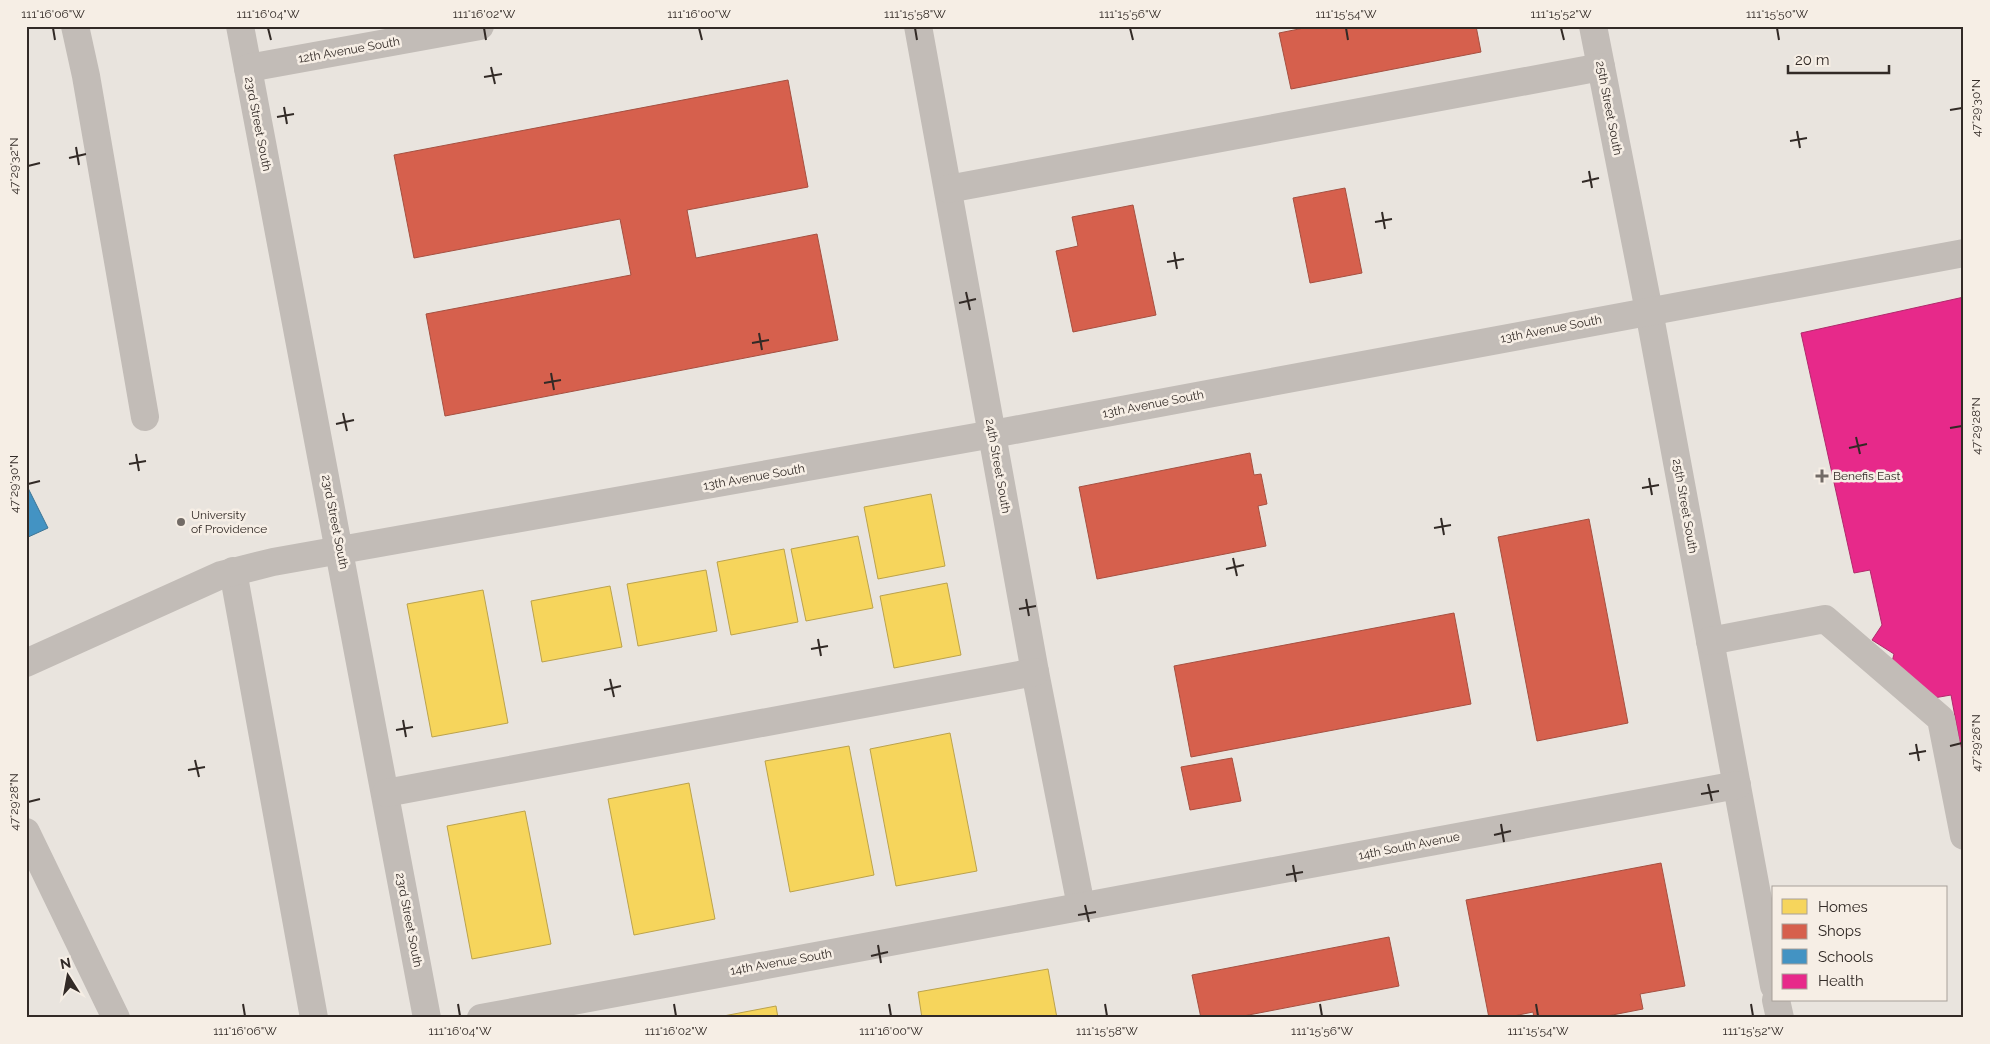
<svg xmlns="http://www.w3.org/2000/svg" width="1990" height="1044" font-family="Raleway,sans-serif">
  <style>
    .homes { fill: #f6d55c; stroke: #bba24c }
    .shops { fill: #d6604d; stroke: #a55041 }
    .schools { fill: #4393c3; stroke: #3e7494 }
    .health { fill: #e7298a; stroke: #b1296c }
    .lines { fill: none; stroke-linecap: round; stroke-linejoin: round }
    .minor { stroke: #c2bcb7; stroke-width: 28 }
    .ticks { fill: none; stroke: #322a26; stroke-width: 2 }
    .poi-dot { fill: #726b66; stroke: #f6eee5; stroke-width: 2 }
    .labels { text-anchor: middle; stroke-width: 5; stroke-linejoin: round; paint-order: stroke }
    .street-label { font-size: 12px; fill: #322a26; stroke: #f6eee5 }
    .poi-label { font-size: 12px; fill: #322a26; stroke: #f6eee5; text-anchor: start }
    .neatline { fill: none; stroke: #322a26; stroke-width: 2 }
    .ticks-label { font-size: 12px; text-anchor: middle; fill: #322a26 }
  </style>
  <rect width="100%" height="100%" fill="#e9e4de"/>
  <!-- homes -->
  <g class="homes">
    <polygon points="931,494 945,566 878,579 864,507"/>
    <polygon points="858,536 873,608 806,621 791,549"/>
    <polygon points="784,549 798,622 731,635 717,562"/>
    <polygon points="706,570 717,631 638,646 627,584"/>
    <polygon points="947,583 961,655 894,668 880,596"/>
    <polygon points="610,586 622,647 542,662 531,601"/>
    <polygon points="483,590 508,723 432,737 407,604"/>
    <polygon points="950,733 977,871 896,886 870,749"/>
    <polygon points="849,746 874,875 790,892 765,761"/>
    <polygon points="689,783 715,919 634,935 608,799"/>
    <polygon points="525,811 551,944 472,959 447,826"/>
    <polygon points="1048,969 1057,1018 922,1018 918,992"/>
    <polygon points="776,1006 778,1018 713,1018"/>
  </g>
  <!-- shops -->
  <g class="shops">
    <polygon points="1314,26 1476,26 1481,52 1291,89 1279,33"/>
    <polygon points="788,80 808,187 687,210 696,258 817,234 838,340 445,416 426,314 631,275 620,219 414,258 394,155"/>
    <polygon points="1345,188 1362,273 1310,283 1293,198"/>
    <polygon points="1133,205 1156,315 1073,332 1056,251 1078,246 1072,217"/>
    <polygon points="1250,453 1254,475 1261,474 1267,504 1258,506 1266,546 1097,579 1079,487"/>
    <polygon points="1589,519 1628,723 1537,741 1498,537"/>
    <polygon points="1454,613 1471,704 1191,757 1174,666"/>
    <polygon points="1232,758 1241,801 1190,810 1181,767"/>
    <polygon points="1661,863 1685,986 1640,994 1643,1009 1597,1018 1534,1018 1533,1012 1504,1018 1489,1018 1466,900"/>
    <polygon points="1389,937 1399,986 1233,1018 1201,1018 1192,975"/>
  </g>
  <!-- schools -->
  <polygon class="schools" points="26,484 48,528 26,538"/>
  <!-- health -->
  <polygon class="health" points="1964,297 1964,765 1951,695 1928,699 1890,670 1894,654 1872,640 1882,625 1870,570 1854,573 1801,333"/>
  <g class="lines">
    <!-- minor -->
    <g class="minor">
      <polyline points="75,26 86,76 145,417"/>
      <polyline points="240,26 427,1018"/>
      <polyline points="918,26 1035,672 1081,906"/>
      <polyline points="1593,26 1649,311 1774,986"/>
      <polyline points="248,68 480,26"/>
      <polyline points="948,189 1601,67"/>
      <polyline points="233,571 314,1018"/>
      <polyline points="1710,641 1825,619 1941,719 1964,836"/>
      <polyline points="26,663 221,575 273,562 993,434 1964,253"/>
      <polyline points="386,793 1035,672"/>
      <polyline points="26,832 116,1018"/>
      <polyline points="1776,1000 1780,1018"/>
      <polyline points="481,1018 1737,785"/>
    </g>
  </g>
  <!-- ticks -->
  <path class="ticks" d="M53,28L55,40M268,28L271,40M484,28L486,40M699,28L702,40M915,28L917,40M1130,28L1133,40M1346,28L1348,40M1561,28L1564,40M1777,28L1779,40M491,67L495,84M484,77L502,74M284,107L287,124M1950,110L1962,108M277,117L294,114M1797,131L1800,148M1790,141L1807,138M76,147L79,165M69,158L86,154M28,166L40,163M1589,171L1592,188M1582,182L1599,178M1382,212L1385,229M1375,222L1392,219M1174,252L1177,269M1167,262L1184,259M966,292L970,310M959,303L976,299M759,333L762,350M752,343L769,340M551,373L554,390M544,383L561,380M343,413L347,431M336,424L354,420M1950,428L1962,426M1856,437L1860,454M1849,448L1867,444M136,454L139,471M129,464L146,461M1649,478L1652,495M28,484L40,481M1642,488L1659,485M1441,518L1444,535M1434,528L1451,525M1233,558L1237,576M1226,569L1244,565M1026,599L1029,616M1019,609L1036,606M818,639L821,656M811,649L828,646M610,679L614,697M604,690L621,686M403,720L406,737M396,730L413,727M1916,744L1919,761M1950,746L1962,743M1909,754L1926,751M195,760L199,777M188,770L205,767M1708,784L1712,801M1701,794L1719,791M28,802L40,799M1501,824L1504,842M1494,835L1511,831M1293,865L1296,882M1286,875L1303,872M1085,905L1089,922M1078,915L1096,912M878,945L881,963M871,956L888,952M243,1004L245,1016M458,1004L460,1016M674,1004L676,1016M889,1004L891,1016M1105,1004L1107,1016M1320,1004L1322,1016M1536,1004L1538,1016M1751,1004L1753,1016"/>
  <!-- markers -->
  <g class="poi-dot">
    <path d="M1819.5 468.5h5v5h5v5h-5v5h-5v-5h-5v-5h5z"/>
    <circle cx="181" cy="522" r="5"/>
  </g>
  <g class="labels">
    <!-- street labels -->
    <g class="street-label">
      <text transform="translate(349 50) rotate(-10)" y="4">12th Avenue South</text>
      <text transform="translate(1609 108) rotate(79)" y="4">25th Street South</text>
      <text transform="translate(258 124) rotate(79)" y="4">23rd Street South</text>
      <text transform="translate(1551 329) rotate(-11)" y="4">13th Avenue South</text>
      <text transform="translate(1153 404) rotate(-11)" y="4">13th Avenue South</text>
      <text transform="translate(998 466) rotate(80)" y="4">24th Street South</text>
      <text transform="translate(754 477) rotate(-10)" y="4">13th Avenue South</text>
      <text transform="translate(1685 506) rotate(80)" y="4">25th Street South</text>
      <text transform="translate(335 522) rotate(79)" y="4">23rd Street South</text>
      <text transform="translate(1409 846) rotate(-11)" y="4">14th South Avenue</text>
      <text transform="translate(409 920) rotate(79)" y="4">23rd Street South</text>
      <text transform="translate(781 962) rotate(-10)" y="4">14th Avenue South</text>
    </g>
    <!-- poi labels -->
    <g class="poi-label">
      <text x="1833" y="480">Benefis East</text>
      <text x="191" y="519">University<tspan x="191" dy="14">of Providence</tspan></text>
    </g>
  </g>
  <!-- border -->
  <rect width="1990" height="1044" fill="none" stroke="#f6eee5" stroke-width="55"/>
  <!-- legend -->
  <rect x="1772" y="886" width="175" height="115" fill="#f6eee5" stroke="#a8a099"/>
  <rect x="1782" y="899" width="25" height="15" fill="#f6d55c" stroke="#a8a099"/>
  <text x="1818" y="912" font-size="15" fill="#322a26">Homes</text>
  <rect x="1782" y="924" width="25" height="15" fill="#d6604d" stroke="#a8a099"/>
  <text x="1818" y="936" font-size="15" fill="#322a26">Shops</text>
  <rect x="1782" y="949" width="25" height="15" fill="#4393c3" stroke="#a8a099"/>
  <text x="1818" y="962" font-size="15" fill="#322a26">Schools</text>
  <rect x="1782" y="974" width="25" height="15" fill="#e7298a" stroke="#a8a099"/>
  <text x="1818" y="986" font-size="15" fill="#322a26">Health</text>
  <!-- north arrow -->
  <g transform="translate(68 976) rotate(349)" stroke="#f6eee5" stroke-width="4" paint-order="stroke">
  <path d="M0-4L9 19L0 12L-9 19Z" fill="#322a26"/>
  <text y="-8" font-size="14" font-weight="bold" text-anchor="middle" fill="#322a26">N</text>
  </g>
  <!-- scale -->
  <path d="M1788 65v8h101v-8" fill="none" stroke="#322a26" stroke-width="2.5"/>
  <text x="1795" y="65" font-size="15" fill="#322a26" stroke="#f6eee5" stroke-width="4" paint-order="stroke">20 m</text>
  <rect x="28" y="28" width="1934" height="988" class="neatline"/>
  <g class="ticks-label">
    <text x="53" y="18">111°16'06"W</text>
    <text x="268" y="18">111°16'04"W</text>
    <text x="484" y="18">111°16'02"W</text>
    <text x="699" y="18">111°16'00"W</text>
    <text x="915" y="18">111°15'58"W</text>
    <text x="1130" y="18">111°15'56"W</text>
    <text x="1346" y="18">111°15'54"W</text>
    <text x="1561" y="18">111°15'52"W</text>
    <text x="1777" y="18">111°15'50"W</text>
    <text transform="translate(1976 108) rotate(-90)" y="4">47°29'30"N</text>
    <text transform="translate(14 166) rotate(-90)" y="4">47°29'32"N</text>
    <text transform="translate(1976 426) rotate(-90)" y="4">47°29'28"N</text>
    <text transform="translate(14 484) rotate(-90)" y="4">47°29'30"N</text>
    <text transform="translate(1976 743) rotate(-90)" y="4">47°29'26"N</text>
    <text transform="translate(14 802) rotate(-90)" y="4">47°29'28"N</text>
    <text x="245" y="1035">111°16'06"W</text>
    <text x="460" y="1035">111°16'04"W</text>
    <text x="676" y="1035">111°16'02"W</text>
    <text x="891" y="1035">111°16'00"W</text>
    <text x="1107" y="1035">111°15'58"W</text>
    <text x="1322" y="1035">111°15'56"W</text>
    <text x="1538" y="1035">111°15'54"W</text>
    <text x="1753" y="1035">111°15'52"W</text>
  </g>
</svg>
